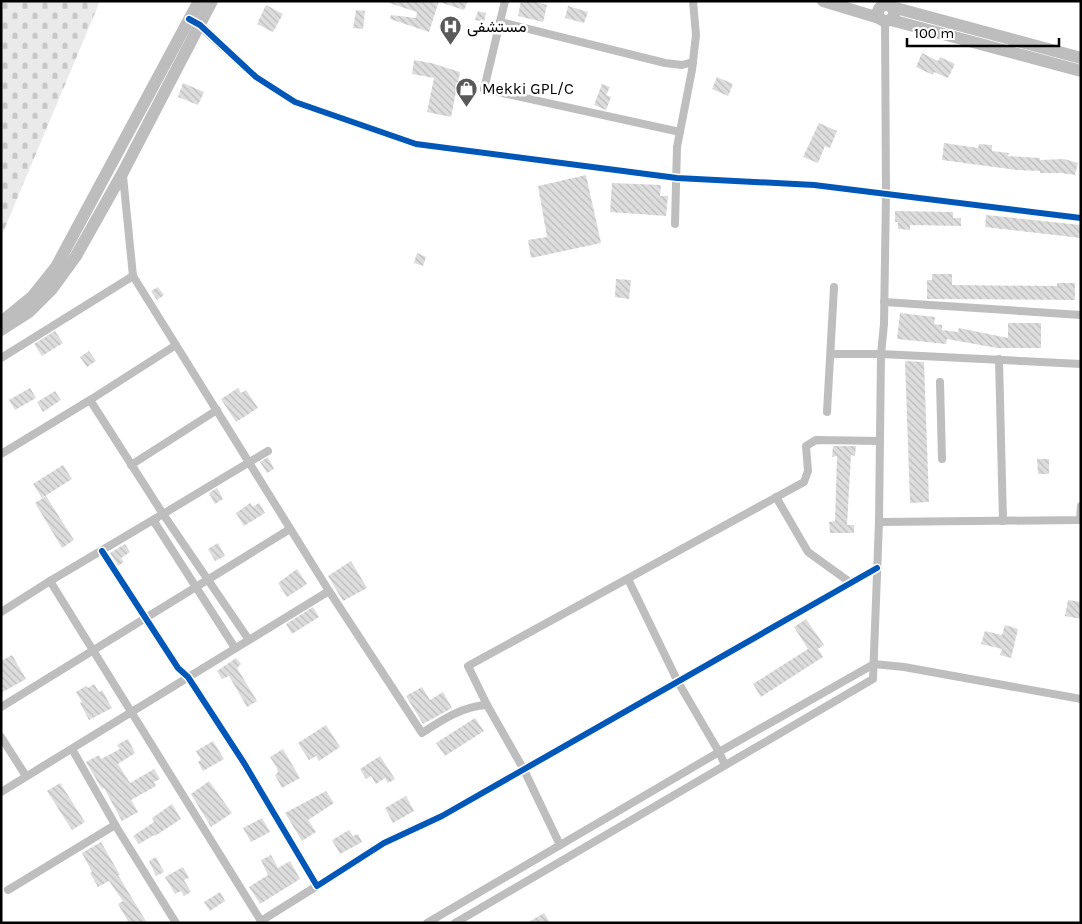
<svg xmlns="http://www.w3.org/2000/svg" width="1082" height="924" font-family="Karla,Vazirmatn,sans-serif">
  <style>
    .cemetery { fill: url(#cemetery-stones) }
    .building { fill: url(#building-back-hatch) }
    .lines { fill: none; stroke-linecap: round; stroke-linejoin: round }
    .street { stroke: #bebebe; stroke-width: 8 }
    .primary { stroke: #bdbdbd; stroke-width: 12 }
    .cycleway-casing { stroke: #fff; stroke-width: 9 }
    .cycleway { stroke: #0057b8; stroke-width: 6 }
    .labels { text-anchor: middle; stroke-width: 5; stroke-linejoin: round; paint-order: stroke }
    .poi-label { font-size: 16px; fill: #000; stroke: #fff; text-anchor: start }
  </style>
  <defs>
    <pattern id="cemetery-stones" width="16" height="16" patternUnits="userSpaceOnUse" patternTransform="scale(1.25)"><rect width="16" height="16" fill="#eaeaea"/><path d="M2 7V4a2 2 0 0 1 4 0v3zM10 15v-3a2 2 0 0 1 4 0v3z" fill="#c7c7c7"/></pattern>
    <pattern id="building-back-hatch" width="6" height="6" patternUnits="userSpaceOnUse" patternTransform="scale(1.25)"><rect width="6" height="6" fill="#ddd"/><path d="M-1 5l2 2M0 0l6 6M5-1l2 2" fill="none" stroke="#bcbcbc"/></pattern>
  </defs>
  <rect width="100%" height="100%" fill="#fff"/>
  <!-- cemetery -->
  <polygon class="cemetery" points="1,1 100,1 1,237"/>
  <!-- building -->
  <g class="building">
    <polygon points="389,1 439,1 429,32 390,19 391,15 416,18 417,12 389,3"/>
    <polygon points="442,1 468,1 464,10 442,3"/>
    <polygon points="521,1 532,1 547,5 543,22 518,16"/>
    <polygon points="266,5 283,14 273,32 257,24"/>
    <polygon points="568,6 588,12 584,23 565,18"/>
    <polygon points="356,10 365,11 363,29 353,28"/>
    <polygon points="478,11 486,13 484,22 475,20"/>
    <polygon points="922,53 938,61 940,57 955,64 948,78 934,72 933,75 916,67"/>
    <polygon points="414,60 431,63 460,72 451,117 427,112 434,78 412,74"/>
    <polygon points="717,77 733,84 728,96 712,89"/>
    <polygon points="183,83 204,92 198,105 178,97"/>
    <polygon points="602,84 610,87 606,95 611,97 606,110 594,105"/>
    <polygon points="819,123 837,131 830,148 825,146 818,163 803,157"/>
    <polygon points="944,143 978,148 979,144 992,145 992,151 1009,153 1008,156 1040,158 1040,160 1064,159 1078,163 1075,175 1061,173 1040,173 1040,171 1017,170 942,160"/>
    <polygon points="586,175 601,243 531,258 528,240 547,237 538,186"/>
    <polygon points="612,183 661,185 660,196 668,196 666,216 610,212"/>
    <polygon points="895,211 953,212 953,218 961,218 961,226 910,225 910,230 898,229 898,222 895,222"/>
    <polygon points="986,215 1081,225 1081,238 985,227"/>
    <polygon points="417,253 426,257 423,266 414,263"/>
    <polygon points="932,274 952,274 952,285 1057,286 1057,283 1075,283 1075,300 927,299 927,280 932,280"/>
    <polygon points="616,279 631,280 629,299 615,297"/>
    <polygon points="158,287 164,295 157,300 151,291"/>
    <polygon points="900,313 935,317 934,324 942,325 942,330 958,332 959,328 1008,338 1008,323 1041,323 1041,348 997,348 947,339 946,344 897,339"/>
    <polygon points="55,331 63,343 42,356 34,344"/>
    <polygon points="89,351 96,361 87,367 80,357"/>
    <polygon points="905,361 924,362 929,502 910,503"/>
    <polygon points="30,388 36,398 15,410 9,400"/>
    <polygon points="238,388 241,393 246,390 258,408 236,422 221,399"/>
    <polygon points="55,391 61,400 43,412 37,402"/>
    <polygon points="833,446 856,446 855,456 851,455 847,525 854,525 854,533 830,533 829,522 835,521 837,456 832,457"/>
    <polygon points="268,457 274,469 267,473 260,462"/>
    <polygon points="1037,459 1049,459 1049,474 1038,474"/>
    <polygon points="63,465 72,479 42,498 33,484"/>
    <polygon points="217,488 223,499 215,504 209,493"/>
    <polygon points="46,496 74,540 62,548 35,503"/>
    <polygon points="250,503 253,507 259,503 265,513 244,526 236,513"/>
    <polygon points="218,543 225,556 215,561 208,549"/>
    <polygon points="125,544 130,552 121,558 124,562 118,566 110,553"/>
    <polygon points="351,561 367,588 343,601 328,576"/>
    <polygon points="297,569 307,584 287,597 278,583"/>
    <polygon points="1068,600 1081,602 1081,619 1065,616"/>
    <polygon points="313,607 319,617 292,634 286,624"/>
    <polygon points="806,619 824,645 818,649 823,657 761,697 753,684 808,649 794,627"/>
    <polygon points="1005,625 1018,629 1011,658 1000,655 1002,649 981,644 985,631 1002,635"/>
    <polygon points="12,655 26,679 1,693 1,661"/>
    <polygon points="236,658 241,664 237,668 257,701 247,707 229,676 222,679 217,671"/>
    <polygon points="94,684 99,692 102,690 112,708 89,720 80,703 82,702 76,692 86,686 88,688"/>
    <polygon points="422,687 430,700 443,692 452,708 423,724 406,696"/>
    <polygon points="475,718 484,731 445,756 436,743"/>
    <polygon points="326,725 340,747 319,761 316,756 309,760 298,743"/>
    <polygon points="128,739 135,753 118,764 130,783 154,769 160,779 154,782 156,786 131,800 138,812 122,821 104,788 102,789 86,762 99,755 101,759 120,749 117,745"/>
    <polygon points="213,741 224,759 203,771 198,762 201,760 196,751"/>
    <polygon points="283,749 300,778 282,788 275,775 278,772 277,768 270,757"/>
    <polygon points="380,756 395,779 388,783 385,778 376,784 371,776 366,779 360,769"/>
    <polygon points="209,781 232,813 211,827 191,794"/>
    <polygon points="60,783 85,822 72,830 47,791"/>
    <polygon points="326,791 334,803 308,820 316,832 302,841 285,813"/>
    <polygon points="406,796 414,811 393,823 385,808"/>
    <polygon points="172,804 181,819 155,836 154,835 139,844 133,836 154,822 152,818"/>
    <polygon points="262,818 270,832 251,842 243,828"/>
    <polygon points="349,830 353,836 358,834 362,842 340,854 332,840"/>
    <polygon points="101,842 120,875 118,875 147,923 129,923 118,904 123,901 109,881 98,887 90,873 92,872 82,853"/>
    <polygon points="271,855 278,868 290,861 300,879 260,904 249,887 268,875 261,860"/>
    <polygon points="156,857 164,872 156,876 149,861"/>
    <polygon points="183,867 189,878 184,880 191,892 184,896 181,891 175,894 165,877"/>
    <polygon points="220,892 225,901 210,911 204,902"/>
    <polygon points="544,913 550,923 527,923"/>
  </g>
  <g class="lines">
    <!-- street -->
    <g class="street">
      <polyline points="505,1 484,89 680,132"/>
      <polyline points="885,1 885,4"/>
      <polyline points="885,21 886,195 884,324 881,354 1081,364"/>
      <polyline points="500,22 665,63 682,65 693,62"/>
      <polyline points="197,24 256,77 295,102 416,144 677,178 814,185 1081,218"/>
      <path d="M123,176L133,276L329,591L422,733C442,720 463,706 487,705"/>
      <polyline points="675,224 677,147 692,70 696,35 693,1"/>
      <polyline points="884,302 1081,315"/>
      <polyline points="1,358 133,276"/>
      <polyline points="999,359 1003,521"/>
      <polyline points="940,382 942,459"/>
      <polyline points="90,400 176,345"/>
      <polyline points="827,412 834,287"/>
      <polyline points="1,454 90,400 163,514 50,581 261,921 317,886"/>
      <polyline points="131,465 217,410"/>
      <polyline points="776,497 808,552 851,583"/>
      <polyline points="153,520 235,648"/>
      <polyline points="879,522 1080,520 1081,506"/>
      <polyline points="102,551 178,668 188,677 244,763 317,886 384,843 442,816 877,568"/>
      <polyline points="628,579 678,682 719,752 725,765"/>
      <polyline points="1,612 50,581"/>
      <polyline points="249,640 163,514 268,451"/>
      <polyline points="1,707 290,529"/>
      <polyline points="1,737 26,776"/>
      <polyline points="72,749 117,828 176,923"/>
      <polyline points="1,792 329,591"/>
      <polyline points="560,845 524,770 487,705 468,666 804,482 808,471 806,446 816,440 880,441"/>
      <polyline points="8,890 115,825"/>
      <polyline points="427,923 719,752 874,664 904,667 1081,699"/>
      <polyline points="455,923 873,679 879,522 881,354 831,354"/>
    </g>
    <!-- primary -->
    <g class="primary">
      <polyline points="823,1 879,18"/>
      <circle cx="886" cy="13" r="8"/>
      <polyline points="892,7 1081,58"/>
      <polyline points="891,20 1081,71"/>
      <polyline points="5,319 32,297 56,267 199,1"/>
      <polyline points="1,330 29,312 52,289 76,256 122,174 212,1"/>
    </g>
    <defs>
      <g id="cycleway">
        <polyline points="189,19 200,25 256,77 295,102 416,144 677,178 814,185 1081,218"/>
        <polyline points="102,551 178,668 188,677 244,763 317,886 384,843 442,816 877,568"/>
      </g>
    </defs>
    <!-- cycleway casing -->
    <use href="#cycleway" class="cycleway-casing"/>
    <!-- cycleway -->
    <use href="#cycleway" class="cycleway"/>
  </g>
  <!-- icons -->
  <defs>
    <symbol id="hospital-pin" viewBox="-11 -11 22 30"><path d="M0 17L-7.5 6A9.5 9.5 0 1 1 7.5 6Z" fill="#595959" stroke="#fff"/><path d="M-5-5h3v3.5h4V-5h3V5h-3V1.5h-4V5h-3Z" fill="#fff"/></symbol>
    <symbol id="shop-pin" viewBox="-11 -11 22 30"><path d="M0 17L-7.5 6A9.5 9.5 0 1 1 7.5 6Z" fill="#595959" stroke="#fff"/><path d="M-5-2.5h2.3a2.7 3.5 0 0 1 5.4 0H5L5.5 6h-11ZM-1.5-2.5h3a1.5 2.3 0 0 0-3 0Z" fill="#fff"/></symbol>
  </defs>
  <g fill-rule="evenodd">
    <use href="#hospital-pin" x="438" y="14" width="25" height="34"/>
    <use href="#shop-pin" x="454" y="76" width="25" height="34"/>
  </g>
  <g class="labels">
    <!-- poi labels -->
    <g class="poi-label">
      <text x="467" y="32">مستشفى</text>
      <text x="482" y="94">Mekki GPL/C</text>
    </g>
  </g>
  <!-- border -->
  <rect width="1082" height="924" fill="none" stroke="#000000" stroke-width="5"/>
  <!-- scale -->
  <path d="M907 38v8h152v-8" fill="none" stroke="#000000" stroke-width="2.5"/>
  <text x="914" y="38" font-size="15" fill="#000000" stroke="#ffffff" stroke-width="4" paint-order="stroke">100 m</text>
</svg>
